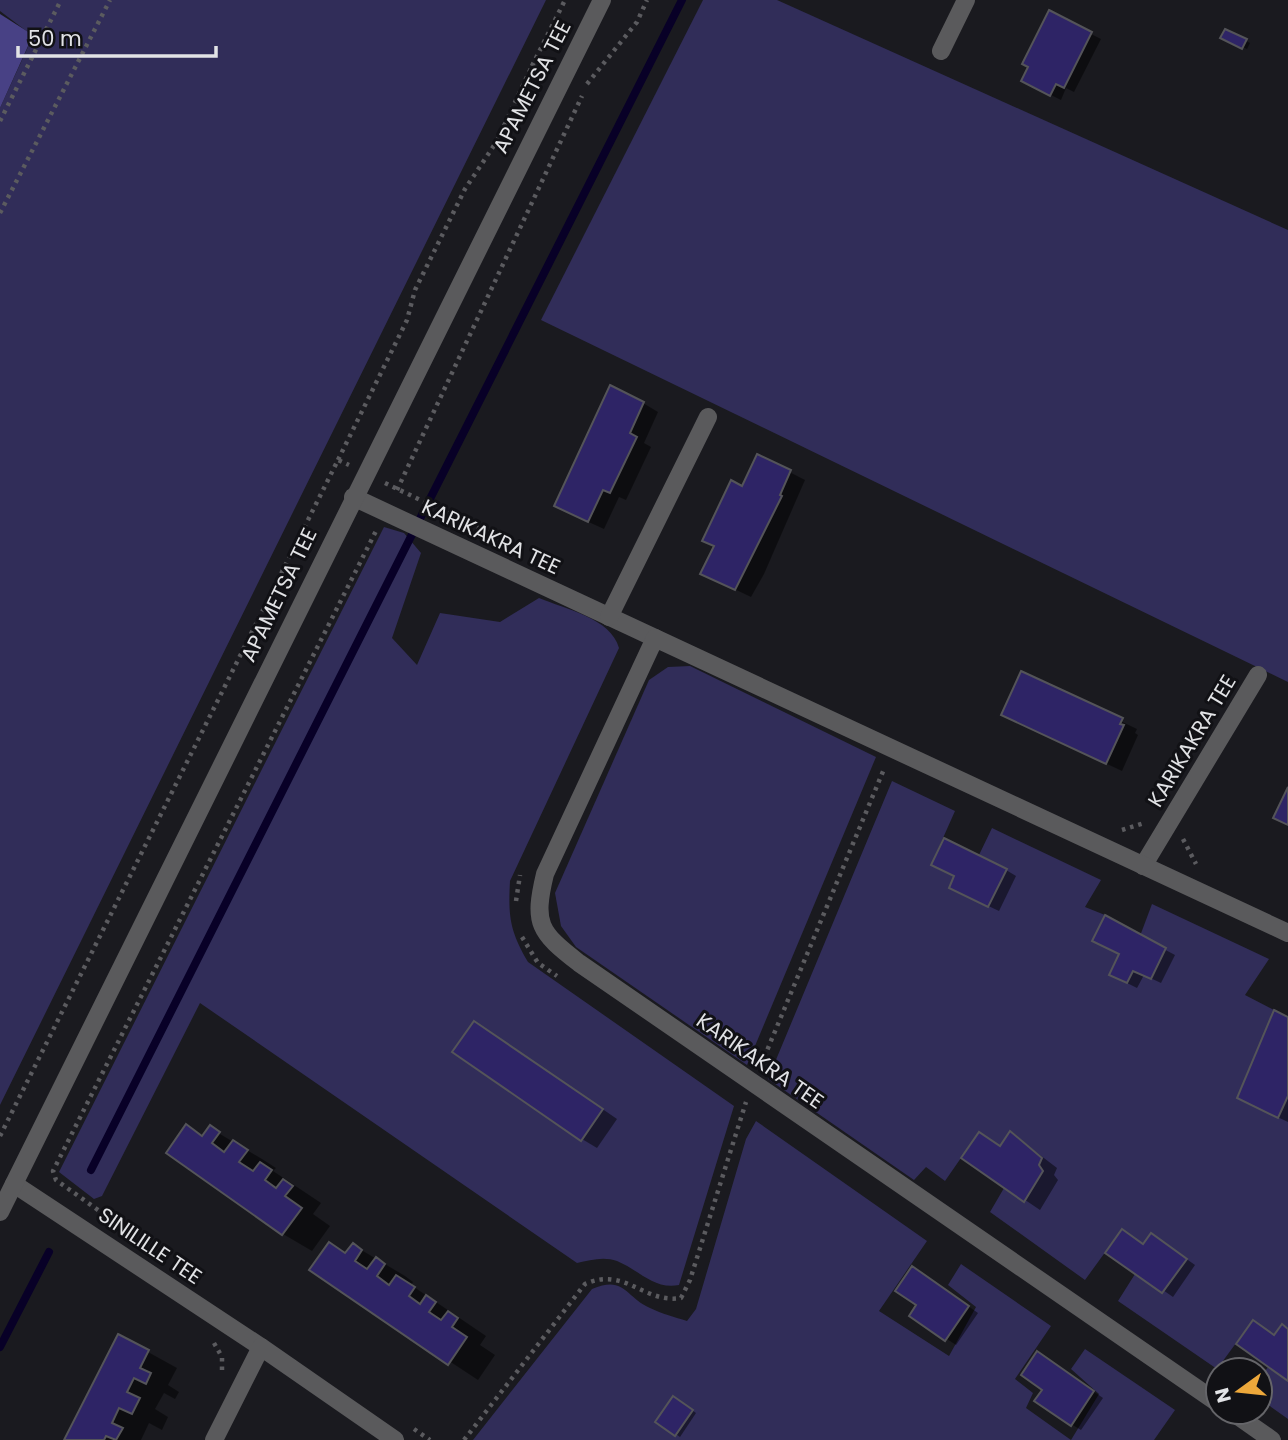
<svg xmlns="http://www.w3.org/2000/svg" width="1288" height="1440" font-family="Poppins,sans-serif">
  <style>
    .green { fill: #312d59 }
    .forest { fill: #484185 }
    .shadow { fill: #0007 }
    .lines { fill: none; stroke-linecap: round; stroke-linejoin: round }
    .stream { stroke: #080027; stroke-width: 8 }
    .building { fill: #2e2466; stroke: #545459; stroke-width: 2 }
    .path { stroke: #5b5b5f; stroke-width: 4.5; stroke-dasharray: 3.5 5; stroke-linecap: butt }
    .minor { stroke: #5a5a5c; stroke-width: 18 }
    .labels { text-anchor: middle; stroke-width: 6; stroke-linejoin: round; paint-order: stroke }
    .street-label { font-size: 21px; fill: #e2e3e6; stroke: #111115 }
  </style>
  <rect width="100%" height="100%" fill="#1a1a1f"/>
  <!-- green -->
  <g class="green">
    <polygon points="0,0 546,0 0,1105 0,108 33,36 0,11"/>
    <polygon points="703,0 777,0 1288,230 1288,682 541,320"/>
    <path d="M384,527L404,533L421,553L392,638L417,665L440,613L500,622L539,598C565,609 611,618 619,648L510,881C508,917 510,931 528,962L734,1106L679,1285C654,1290 639,1270 617,1261C604,1256 590,1260 577,1263L200,1003L102,1196L94,1199L59,1172Z"/>
    <polygon points="690,666 876,757 747,1065 576,947 561,926 555,893 649,680 668,667"/>
    <polygon points="892,781 955,811 931,865 954,876 949,888 988,907 1007,869 979,855 992,828 1101,880 1085,907 1105,915 1093,941 1119,954 1109,975 1127,983 1133,971 1151,979 1165,948 1140,936 1152,904 1269,959 1245,995 1274,1010 1237,1098 1278,1117 1288,1096 1288,1329 1281,1324 1274,1335 1253,1320 1217,1369 1118,1301 1135,1274 1162,1293 1186,1259 1151,1233 1143,1244 1122,1229 1085,1280 990,1212 1004,1188 1024,1202 1043,1171 1039,1165 1042,1158 1011,1131 1000,1146 979,1132 945,1181 926,1167 914,1180 768,1079"/>
    <path d="M756,1121L927,1241L879,1311L949,1356L976,1307L948,1285L961,1264L1051,1326L1015,1379L1033,1393L1026,1408L1071,1440L1099,1394L1071,1369L1085,1349L1175,1410L1154,1440H473L592,1289C625,1275 625,1297 650,1308C662,1314 675,1317 687,1321L696,1309L746,1139Z"/>
    <polygon points="1268,1367 1288,1381 1288,1419 1260,1399 1260,1378"/>
  </g>
  <!-- forest -->
  <polygon class="forest" points="0,14 33,35 0,108"/>
  <!-- shadow -->
  <g class="shadow">
    <polygon points="1226,31 1250,43 1247,49 1223,37"/>
    <polygon points="1091,34 1101,39 1074,92 1066,88 1061,100 1033,86"/>
    <polygon points="643,403 658,412 644,443 651,447 626,500 619,497 604,529 571,514"/>
    <polygon points="758,456 805,480 764,574 751,597 703,574"/>
    <polygon points="1022,674 1137,729 1135,733 1138,735 1122,771 1003,715"/>
    <polygon points="1006,870 1016,876 999,911 961,893"/>
    <polygon points="1105,918 1175,955 1161,983 1144,975 1137,988 1121,980 1120,954"/>
    <polygon points="1288,1018 1288,1122 1254,1106"/>
    <polygon points="490,1032 617,1119 597,1148 582,1139"/>
    <polygon points="187,1126 204,1136 210,1128 262,1159 276,1168 273,1171 321,1203 313,1214 330,1226 312,1251 283,1234 168,1152"/>
    <polygon points="1011,1133 1057,1168 1054,1175 1058,1180 1040,1210 963,1158 1001,1147"/>
    <polygon points="1161,1241 1195,1265 1173,1297 1108,1252"/>
    <polygon points="353,1245 405,1276 413,1282 411,1285 486,1336 480,1345 495,1355 478,1380 311,1270 347,1254"/>
    <polygon points="922,1274 978,1313 956,1345 911,1315 919,1305"/>
    <polygon points="119,1336 177,1368 168,1385 179,1392 175,1399 164,1393 155,1409 168,1417 162,1430 149,1423 141,1440 66,1440"/>
    <polygon points="1047,1359 1103,1398 1081,1430 1071,1424 1044,1389"/>
    <polygon points="678,1400 696,1413 680,1437 657,1421"/>
  </g>
  <g class="lines">
    <!-- stream -->
    <g class="stream">
      <polyline points="91,1170 682,0"/>
      <polyline points="0,1347 49,1252"/>
    </g>
  </g>
  <!-- building -->
  <g class="building">
    <polygon points="1049,10 1092,32 1064,88 1056,84 1050,96 1021,81 1028,67 1022,64"/>
    <polygon points="1225,29 1247,39 1242,49 1220,38"/>
    <polygon points="610,385 644,402 630,433 637,437 610,493 603,490 588,522 554,506"/>
    <polygon points="757,454 791,470 780,495 782,496 735,590 700,574 714,546 702,541 731,480 742,486"/>
    <polygon points="1021,671 1123,718 1120,724 1124,725 1106,764 1001,715"/>
    <polygon points="1288,787 1288,825 1273,818"/>
    <polygon points="944,838 1007,869 988,907 949,888 954,876 931,865"/>
    <polygon points="1105,915 1166,948 1151,979 1133,971 1127,983 1109,975 1119,954 1092,941"/>
    <polygon points="1274,1010 1288,1017 1288,1096 1278,1118 1237,1098"/>
    <polygon points="474,1021 603,1109 581,1141 452,1052"/>
    <polygon points="186,1124 202,1136 210,1125 220,1132 212,1143 224,1152 233,1140 248,1150 239,1162 253,1171 260,1162 272,1170 265,1180 276,1188 283,1179 293,1186 285,1196 302,1208 282,1235 166,1153"/>
    <polygon points="1010,1131 1042,1158 1039,1165 1043,1171 1024,1202 961,1158 979,1132 1000,1146"/>
    <polygon points="1122,1229 1143,1244 1151,1233 1187,1259 1162,1293 1105,1253"/>
    <polygon points="329,1242 345,1253 353,1243 362,1250 355,1261 367,1269 376,1257 385,1264 377,1276 389,1285 396,1275 415,1287 409,1296 420,1304 426,1295 436,1302 429,1312 441,1320 448,1311 458,1318 452,1327 467,1337 448,1365 309,1270"/>
    <polygon points="912,1266 969,1306 945,1341 909,1316 916,1305 895,1291"/>
    <polygon points="1253,1320 1274,1335 1282,1324 1288,1329 1288,1381 1236,1344"/>
    <polygon points="118,1334 149,1350 140,1368 151,1373 146,1384 134,1378 127,1392 140,1398 132,1414 119,1408 112,1423 123,1428 116,1440 106,1436 104,1440 64,1440"/>
    <polygon points="1037,1351 1094,1391 1071,1426 1034,1401 1042,1390 1021,1375"/>
    <polygon points="673,1396 693,1410 675,1436 655,1422"/>
  </g>
  <g class="lines">
    <!-- path -->
    <g class="path">
      <polyline points="532,66 565,0"/>
      <polyline points="587,84 637,22 647,0"/>
      <polyline points="0,121 61,0"/>
      <polyline points="0,213 110,0"/>
      <polyline points="338,460 407,320 415,290 465,189 497,141 532,66 545,73"/>
      <polyline points="385,483 516,546"/>
      <polyline points="397,490 582,96"/>
      <polyline points="1122,830 1144,823"/>
      <polyline points="1183,839 1196,864"/>
      <polyline points="516,901 520,875"/>
      <polyline points="522,937 538,963 557,976"/>
      <polyline points="761,1065 884,769"/>
      <polyline points="0,1136 338,460 349,465"/>
      <polyline points="105,1215 56,1180 53,1171 377,529"/>
      <polyline points="214,1343 222,1357 222,1370"/>
      <polyline points="414,1429 430,1440"/>
      <path d="M464,1440L585,1284C625,1266 644,1304 681,1298L690,1280L746,1102"/>
    </g>
    <!-- minor -->
    <g class="minor">
      <polyline points="941,51 966,0"/>
      <polyline points="353,497 655,638"/>
      <polyline points="609,617 708,417"/>
      <polyline points="1143,866 1258,675"/>
      <polyline points="14,1184 261,1347"/>
      <polyline points="0,1212 602,0"/>
      <path d="M1218,1403L579,963C539,932 533,924 545,874L655,638L1288,933"/>
      <polyline points="1232,1412 1272,1440"/>
      <polyline points="214,1440 261,1347 395,1440"/>
    </g>
  </g>
  <g class="labels">
    <!-- street labels -->
    <g class="street-label">
      <text transform="translate(532 87) rotate(-63)" y="7">APAMETSA TEE</text>
      <text transform="translate(491 537) rotate(25)" y="7">KARIKAKRA TEE</text>
      <text transform="translate(279 595) rotate(-64)" y="7">APAMETSA TEE</text>
      <text transform="translate(1192 741) rotate(-59)" y="7">KARIKAKRA TEE</text>
      <text transform="translate(760 1061) rotate(35)" y="7">KARIKAKRA TEE</text>
      <text transform="translate(150 1246) rotate(34)" y="7">SINILILLE TEE</text>
    </g>
  </g>
  <!-- north arrow -->
  <g transform="translate(1239 1391) rotate(255)"><circle r="33" fill="#111115" stroke="#656569" stroke-width="2"/>
  <path d="M0-5L12 26L0 18L-12 26Z" fill="#eda83b"/>
  <text y="-10" font-size="19" font-weight="bold" text-anchor="middle" fill="#e2e3e6">N</text>
  </g>
  <!-- scale -->
  <path d="M18 46v10h198v-10" fill="none" stroke="#e2e3e6" stroke-width="3.5"/>
  <text x="28" y="46" font-size="21" fill="#e2e3e6" stroke="#111115" stroke-width="5" paint-order="stroke">50 m</text>
</svg>
